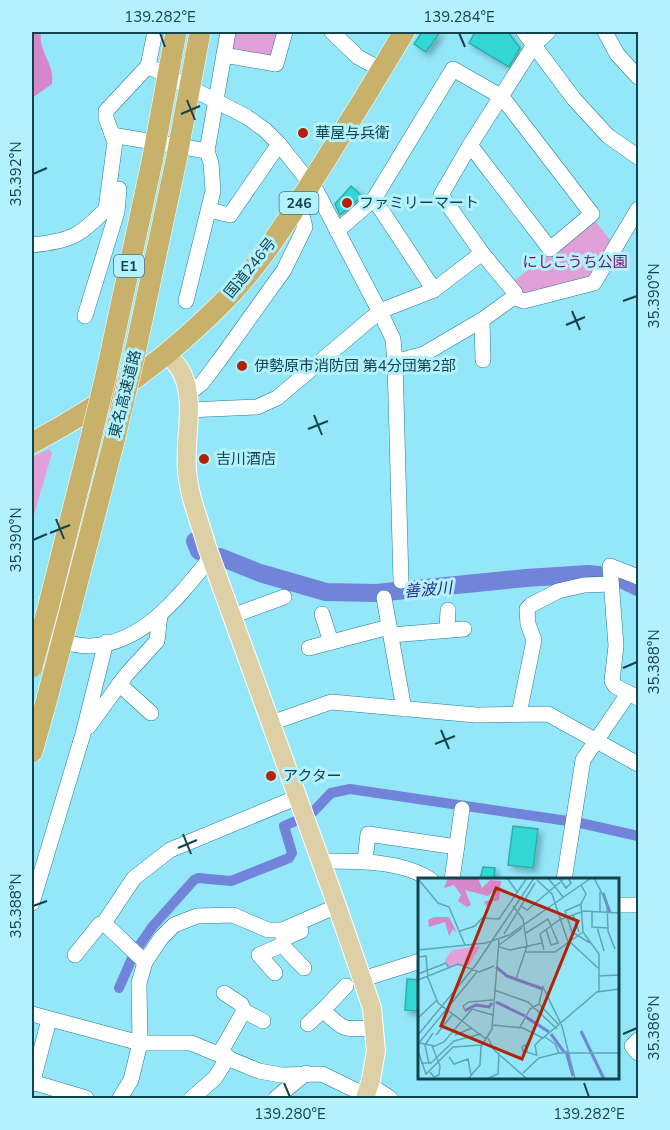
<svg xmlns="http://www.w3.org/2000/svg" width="670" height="1130" font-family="'Nunito Sans','Noto Sans JP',sans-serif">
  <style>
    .green { fill: #e1a0d7 }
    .forest { fill: #d687ca }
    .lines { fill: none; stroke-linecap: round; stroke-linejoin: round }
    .canal { stroke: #7184d9; stroke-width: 10 }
    .river { stroke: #7184d9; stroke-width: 18 }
    .building { fill: #32d8d4; stroke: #2fadaa; stroke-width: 1.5; filter: url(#shadow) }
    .minor-casing { stroke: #237d8d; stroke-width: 16 }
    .major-casing { stroke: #fff; stroke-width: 20 }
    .highway-casing { stroke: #fff; stroke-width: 22 }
    .minor { stroke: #fff; stroke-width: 15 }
    .major { stroke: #ded0a6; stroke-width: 18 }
    .highway { stroke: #c8b16a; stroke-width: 21 }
    .highway-bridge-casing { stroke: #fff; stroke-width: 22; stroke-linecap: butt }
    .highway-bridge { stroke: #c8b16a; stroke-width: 21 }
    .ticks { fill: none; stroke: #13434d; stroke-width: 2 }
    .poi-dot { fill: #b02307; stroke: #b4f1fe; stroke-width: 2 }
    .labels { text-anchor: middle; stroke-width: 6; stroke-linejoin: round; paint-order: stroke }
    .shield { fill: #b4f1fe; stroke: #437782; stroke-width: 1.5 }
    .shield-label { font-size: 14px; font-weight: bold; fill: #13434d }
    .poi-label { font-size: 15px; fill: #13434d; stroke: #b4f1fe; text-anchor: start }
    .park-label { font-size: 15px; fill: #6f1067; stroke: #b4f1fe }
    .street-label { font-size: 15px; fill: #13434d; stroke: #b4f1fe }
    .water-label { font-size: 16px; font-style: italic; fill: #23288a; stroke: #b4f1fe }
    .inset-river { fill: none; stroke: #7184d9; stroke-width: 3 }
    .inset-road { fill: none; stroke: #60a5b4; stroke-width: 1.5 }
    .view { fill: #b02307; fill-opacity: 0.15; stroke: #b02307; stroke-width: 3 }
    .inset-edge { fill: none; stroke: #13434d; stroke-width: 3 }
    .neatline { fill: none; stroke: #13434d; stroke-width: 2 }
    .ticks-label { font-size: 15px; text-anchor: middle; fill: #13434d }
  </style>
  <defs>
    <filter id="shadow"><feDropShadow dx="4" dy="4" stdDeviation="3" flood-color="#0004"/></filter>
  </defs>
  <rect width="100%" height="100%" fill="#94e7f9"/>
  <!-- green -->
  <g class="green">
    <polygon points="235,32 281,32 270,58 235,51 232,48"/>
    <polygon points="593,218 614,245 592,282 521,297 514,281"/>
    <polygon points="49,449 52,453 32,522 32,457"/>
  </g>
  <!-- forest -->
  <path class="forest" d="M32,32H41C38,52 55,63 52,84L32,98Z"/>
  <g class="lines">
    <!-- canal -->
    <g class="canal">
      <polyline points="312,813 331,793 350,789 568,821"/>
      <polyline points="576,822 638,836"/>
      <polyline points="137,949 152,927 194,880 198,878 231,881 289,858 292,853 284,826 298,820"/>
      <polyline points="119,988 133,956"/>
    </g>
    <!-- river -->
    <g class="river">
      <polyline points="195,541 199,551"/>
      <polyline points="220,557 260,573 326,592 376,593 526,578 588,574 617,577 638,587"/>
    </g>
  </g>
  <!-- building -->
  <g class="building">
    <polygon points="422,32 440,32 426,52 414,44"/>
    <polygon points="475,32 508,32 520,48 509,67 469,43"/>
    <polygon points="351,186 362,196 340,215 335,204"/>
    <polygon points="513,826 538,829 533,868 508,865"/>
    <polygon points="483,867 495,868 494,879 480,879"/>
    <polygon points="407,979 420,980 420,1011 405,1010"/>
  </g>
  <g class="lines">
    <defs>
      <g id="minor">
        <polyline points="332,32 358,57 382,70"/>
        <polyline points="524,32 574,99 608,136 638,157"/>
        <polyline points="605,32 617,54 638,77"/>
        <polyline points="224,55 276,64 285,32"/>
        <polyline points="148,66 247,117 265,130 279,144 317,192 383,318 393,339 395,362 401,581"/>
        <polyline points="112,135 207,151"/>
        <polyline points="374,199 434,290"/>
        <polyline points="209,210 230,215 279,144"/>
        <polyline points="337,231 374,199 453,69 502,97 592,214 550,249 470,145"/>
        <path d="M32,245C70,241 79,237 106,209L115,142L106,118V111L148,66L155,32"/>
        <polyline points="514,297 515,293 482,253 441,195 470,145 534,45 548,32"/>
        <polyline points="514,297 524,301 594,283 638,209"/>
        <polyline points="186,301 213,191 211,163 207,151 228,32"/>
        <polyline points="85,316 117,212 119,189"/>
        <polyline points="482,320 483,360"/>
        <polyline points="395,362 424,354 482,320 514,297"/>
        <polyline points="187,395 202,383 218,362 284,270 305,227 302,216 294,211"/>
        <polyline points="188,410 257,407 277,398 380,311 434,290 482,253"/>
        <polyline points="638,577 610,566 616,646 612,681 615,686 638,698"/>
        <polyline points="384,598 404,709"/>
        <polyline points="322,614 331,642"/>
        <polyline points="232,616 284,597"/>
        <polyline points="447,630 448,610"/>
        <path d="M32,633C50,638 72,646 91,646C145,643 180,595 211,557"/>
        <polyline points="391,635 464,629"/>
        <polyline points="309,648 389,627"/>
        <polyline points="119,684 151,713"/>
        <polyline points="519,714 534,640 528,624 527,609 531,605 558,591 584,585 611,584"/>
        <polyline points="271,723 331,702 476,715 548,714 638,764"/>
        <polyline points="89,726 126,675 157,641 160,615"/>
        <path d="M321,861C355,861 402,860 431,880"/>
        <polyline points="365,861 368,834 457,847"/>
        <polyline points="452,880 462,809"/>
        <polyline points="564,880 583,760 628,694"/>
        <polyline points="32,903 83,734 106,642"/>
        <polyline points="618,905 638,905"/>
        <polyline points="104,923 145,962"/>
        <polyline points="301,931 283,939 282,945 304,968"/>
        <polyline points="75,955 100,924 104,923 134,878 170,850 298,797"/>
        <polyline points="275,973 259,955 282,945"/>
        <polyline points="363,979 420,961"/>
        <path d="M346,986L323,1010C345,1032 344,1029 375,1028"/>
        <polyline points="244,1011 263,1021"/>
        <polyline points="32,1014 140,1043 191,1043 259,1071 281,1075 322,1074 355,1090 365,1098"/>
        <polyline points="308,1024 323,1010"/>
        <polyline points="638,1040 632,1046 638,1053"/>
        <polyline points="220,1053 244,1011 241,1004 224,993"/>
        <polyline points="32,1082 86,1098"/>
        <polyline points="32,1084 49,1020"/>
        <polyline points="370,1085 390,1098"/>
        <polyline points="120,1098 131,1080 140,1043 139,983 145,962 161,938 174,925 197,916 233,915 268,930 282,930 337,906"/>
        <polyline points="192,1098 215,1078 228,1057"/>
        <polyline points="276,1098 306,1073"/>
      </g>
      <path id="major" d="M168,355C172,360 179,366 182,373C196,402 184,440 187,470C189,497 200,522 207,547L337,906L372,1008L376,1051L371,1080L365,1098"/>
      <g id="highway">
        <polyline points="135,353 176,161"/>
        <polyline points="106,375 153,157"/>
        <path d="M32,443C105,404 170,357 228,297C266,257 294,210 323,164C351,120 378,76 404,32"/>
        <polyline points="48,608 89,446"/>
        <polyline points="70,611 114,441"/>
        <polyline points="32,752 45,706"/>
      </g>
    </defs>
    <!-- minor casing -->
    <use href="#minor" class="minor-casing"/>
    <!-- major casing -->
    <use href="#major" class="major-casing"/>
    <!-- highway casing -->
    <use href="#highway" class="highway-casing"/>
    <!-- minor -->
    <use href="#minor" class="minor"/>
    <!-- major -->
    <use href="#major" class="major"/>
    <!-- highway -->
    <use href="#highway" class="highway"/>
    <defs>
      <g id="highway-bridge">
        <polyline points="153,157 176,32"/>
        <polyline points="176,161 200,32"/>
        <polyline points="114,441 135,353"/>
        <polyline points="89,446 106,375"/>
        <polyline points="32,667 48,608"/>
        <polyline points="45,706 70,611"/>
      </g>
    </defs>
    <!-- highway-bridge casing -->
    <use href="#highway-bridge" class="highway-bridge-casing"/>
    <!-- highway-bridge -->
    <use href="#highway-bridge" class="highway-bridge"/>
  </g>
  <!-- ticks -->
  <path class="ticks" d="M160,33L165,47M459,33L465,47M187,100L195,120M181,114L200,106M33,174L47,168M623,301L637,296M572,311L580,330M566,325L585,317M314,415L322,435M308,429L328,421M56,519L64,539M50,533L70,525M33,540L47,534M623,668L637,662M441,730L449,749M435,744L455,736M183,834L191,854M178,848L197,840M33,906L47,901M623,1034L637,1028M284,1083L290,1097M584,1083L589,1097"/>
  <!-- markers -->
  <g class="poi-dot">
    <circle cx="303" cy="133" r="6"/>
    <circle cx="347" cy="203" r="6"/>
    <circle cx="242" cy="366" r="6"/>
    <circle cx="204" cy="459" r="6"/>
    <circle cx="271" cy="776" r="6"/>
  </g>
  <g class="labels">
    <!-- shield labels -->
    <g class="shield">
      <rect x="279.5" y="192" width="39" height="22" rx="4.5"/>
      <rect x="114" y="255" width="30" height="22" rx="4.5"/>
    </g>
    <g class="shield-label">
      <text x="299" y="208">246</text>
      <text x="129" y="271">E1</text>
    </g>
    <!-- poi labels -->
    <g class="poi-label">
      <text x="315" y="138">華屋与兵衛</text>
      <text x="359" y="208">ファミリーマート</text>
      <text x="254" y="371">伊勢原市消防団 第4分団第2部</text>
      <text x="216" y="464">吉川酒店</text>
      <text x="283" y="781">アクター</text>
    </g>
    <!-- park labels -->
    <g class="park-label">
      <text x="575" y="267">にしこうち公園</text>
    </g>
    <!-- street labels -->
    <g class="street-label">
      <text transform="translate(250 268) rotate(-51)" y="5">国道246号</text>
      <text transform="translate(125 394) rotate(-76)" y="5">東名高速道路</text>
    </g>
    <!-- water labels -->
    <g class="water-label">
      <text transform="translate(428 589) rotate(-5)" y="6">善波川</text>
    </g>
  </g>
  <!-- overview -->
  <g transform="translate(418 878)">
    <rect width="201" height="201" fill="#94e7f9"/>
    <path d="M62,68L51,87L31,89L27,82L34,72Z" fill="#e1a0d7"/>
    <path d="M30,0H60L64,10L72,2L83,3L81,22L72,24L70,30L66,24L77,20L78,11L70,18L47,12L53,27L49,29L40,23L43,17L36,7L26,10ZM16,39H31L39,55L35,51L31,58L27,44L11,49L10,42Z" fill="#d687ca"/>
    <path class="inset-river" d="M185,15L192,35M78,89L89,98L125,111M78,124L107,138M48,132L58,127L71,129L74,125M108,139L131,154M163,153L186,201M133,156L146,174M148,173L155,198"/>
    <path class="inset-road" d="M89,0L100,15M130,0L145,19M141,0L148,10L153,5L150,0M176,0L189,25L190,53L197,71M1,2L20,25L31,29L47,67M119,2L134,16L150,64M163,7L168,16L163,26L165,54L181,76V113M182,14V34M163,26L147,33L154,54L172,65M95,28L105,41L109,68L98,101M103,28L109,32L147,0M174,33V49L190,50M155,37L161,54M179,49L186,73M42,53L57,48L64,40L81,41L109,0M108,55L130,41L140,65L133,67L128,51M86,56L117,5M151,63L180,90M81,67L104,50M81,69L92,72L124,65M0,72L68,65L91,57L173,0M126,72L122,56L141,42L166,33L201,35M108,74H137L165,54M0,79L8,78L10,100L20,125L68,161M0,96L28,85L31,90M180,98L201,97M0,102L40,86L61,94L76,88M76,112L110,124L139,151M121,126L141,147M48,134L45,128L51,124L75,122M0,140L19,122M74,147L105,150L125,160L179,114L201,111M102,149L112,131L121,126L125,109L144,148L157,201M0,157L57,88L116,0M18,157L34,137M37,157L54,150M127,159L137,166L141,175H201M70,160L76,172L109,201M1,165L17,168L26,164L54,131L75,137M0,166L59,94M0,173L8,196L35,169L64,167M109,174L107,167L104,169L105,173L118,177M119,178L117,167L124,160M31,179L36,186L50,181L53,197M3,185H13L36,163L63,156M11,186L7,167L15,155M12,194L16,199L21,197L22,188L14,168M105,195L121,180L141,175M50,201L62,187L63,169L74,151L81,62M68,201L80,196L81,175"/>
    <path class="view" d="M78,10L160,43L104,181L23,148Z"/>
    <rect width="201" height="201" class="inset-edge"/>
  </g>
  <!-- border -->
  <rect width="670" height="1130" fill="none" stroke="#b4f1fe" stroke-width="66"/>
  <rect x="33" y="33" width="604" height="1064" class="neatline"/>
  <g class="ticks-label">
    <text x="160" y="22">139.282°E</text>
    <text x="459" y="22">139.284°E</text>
    <text transform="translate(16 174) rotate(-90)" y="5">35.392°N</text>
    <text transform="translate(654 296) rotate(-90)" y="5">35.390°N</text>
    <text transform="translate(16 540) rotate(-90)" y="5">35.390°N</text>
    <text transform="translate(654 662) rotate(-90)" y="5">35.388°N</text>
    <text transform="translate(16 906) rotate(-90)" y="5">35.388°N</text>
    <text transform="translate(654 1028) rotate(-90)" y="5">35.386°N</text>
    <text x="290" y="1119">139.280°E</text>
    <text x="589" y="1119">139.282°E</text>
  </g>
</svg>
